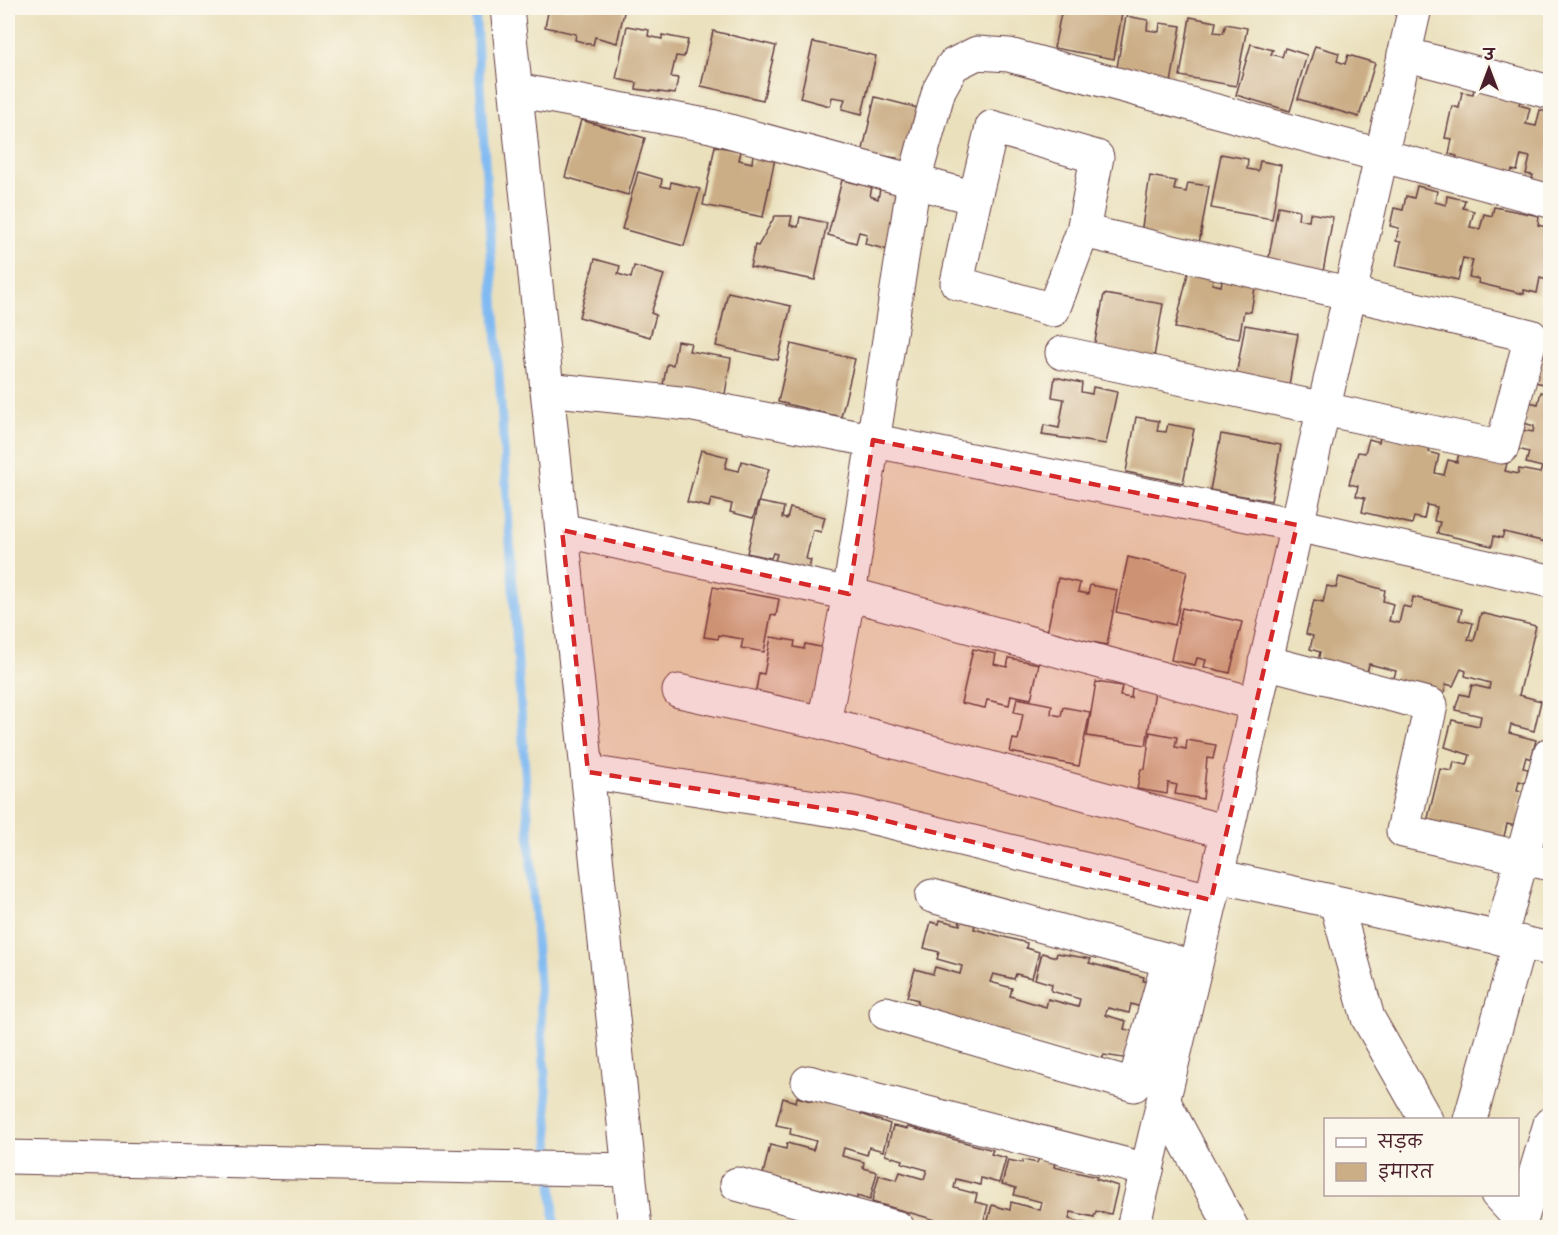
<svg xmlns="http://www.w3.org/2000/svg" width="1558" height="1235" font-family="Itim,'Playpen Sans Deva',sans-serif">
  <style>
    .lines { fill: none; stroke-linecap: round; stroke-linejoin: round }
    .stream { stroke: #80baf2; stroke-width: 9 }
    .building { fill: #cbad86 }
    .minor-casing { stroke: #623c41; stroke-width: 35 }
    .minor { stroke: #fff; stroke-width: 33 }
    .marked { fill: #d62828; fill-opacity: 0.2; stroke: #d62828; stroke-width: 4.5; stroke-dasharray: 12 8; stroke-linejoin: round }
  </style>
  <rect width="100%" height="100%" fill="#fbf7ec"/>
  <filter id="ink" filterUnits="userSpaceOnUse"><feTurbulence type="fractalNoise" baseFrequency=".0167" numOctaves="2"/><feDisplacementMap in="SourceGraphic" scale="12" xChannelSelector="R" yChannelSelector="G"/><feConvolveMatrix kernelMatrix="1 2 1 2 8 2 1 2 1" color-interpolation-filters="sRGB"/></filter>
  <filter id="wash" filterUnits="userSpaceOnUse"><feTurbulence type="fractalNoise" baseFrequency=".008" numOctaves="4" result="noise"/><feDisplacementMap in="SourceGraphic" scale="24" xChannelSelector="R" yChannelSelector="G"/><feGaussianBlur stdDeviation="1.35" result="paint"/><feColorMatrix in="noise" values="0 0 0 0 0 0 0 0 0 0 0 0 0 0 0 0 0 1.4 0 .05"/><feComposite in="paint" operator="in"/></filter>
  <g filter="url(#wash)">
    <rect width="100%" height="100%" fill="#eae0bc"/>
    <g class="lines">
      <!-- stream -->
      <polyline class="stream" points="475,8 555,1228"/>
    </g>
    <g id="blocks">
      <!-- building -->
      <g class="building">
        <polygon points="549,8 625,8 617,43 595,37 593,45 575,40 576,34 545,27"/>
        <polygon points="1062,8 1123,8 1114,59 1054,48"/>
        <polygon points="1126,16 1148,20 1147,30 1159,32 1160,23 1181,26 1171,83 1116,73"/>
        <polygon points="1190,17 1216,22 1214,32 1223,33 1226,24 1247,28 1236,86 1180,76"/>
        <polygon points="627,26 649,30 648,36 662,39 662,35 688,40 684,57 676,56 671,77 678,78 675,94 636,89 637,83 616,79"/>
        <polygon points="713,31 776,46 763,100 701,86"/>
        <polygon points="813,42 876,56 862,114 842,109 845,99 832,97 830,106 800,98"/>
        <polygon points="1251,44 1273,50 1271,54 1282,57 1285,48 1307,55 1290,111 1236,95"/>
        <polygon points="1315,46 1339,53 1337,61 1345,64 1348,55 1375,63 1359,117 1298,99"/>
        <polygon points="1475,83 1522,94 1519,105 1530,108 1526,124 1536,126 1540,110 1550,113 1550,188 1531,183 1533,175 1526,174 1530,157 1521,155 1517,171 1512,170 1509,179 1455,166 1457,156 1449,154 1452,139 1445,138 1452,106 1459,108 1462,92 1473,94"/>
        <polygon points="875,97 926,110 912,167 895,166 897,158 885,156 884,163 861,158"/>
        <polygon points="581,120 645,138 628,195 565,177"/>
        <polygon points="715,146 741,151 739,160 752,163 753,154 775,158 763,217 703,205"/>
        <polygon points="1221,154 1248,159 1247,169 1258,171 1260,161 1281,165 1272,219 1211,208"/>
        <polygon points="638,172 662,179 661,186 670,188 671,182 700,189 684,246 622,229"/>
        <polygon points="1150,176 1176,181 1174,190 1186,192 1188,183 1209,186 1199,244 1141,233"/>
        <polygon points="842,180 872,187 870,196 878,199 880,189 904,195 889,250 865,244 867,234 859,232 856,243 828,235"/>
        <polygon points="1417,186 1437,191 1435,202 1446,205 1447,196 1465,200 1463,208 1474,211 1470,227 1480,229 1484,214 1492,216 1494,207 1539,216 1538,225 1550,228 1550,281 1540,278 1537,293 1524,290 1524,294 1478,283 1479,279 1469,277 1473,260 1463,258 1458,280 1396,266 1401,242 1396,241 1399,228 1390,226 1394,208 1403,210 1406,196 1414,198"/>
        <polygon points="1278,206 1299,210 1298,219 1309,221 1310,213 1333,217 1323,272 1268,262"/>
        <polygon points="775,216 792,216 790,225 798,227 800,217 827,223 815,280 750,267 755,245 758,246"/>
        <polygon points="595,259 620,266 618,274 631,278 634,266 664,275 651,313 656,315 650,337 579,317"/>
        <polygon points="1189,269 1214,274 1212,284 1221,286 1223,276 1256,282 1251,312 1244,311 1239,339 1175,328"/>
        <polygon points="728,292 791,306 778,360 716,346"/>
        <polygon points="1104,294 1163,304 1153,363 1093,352"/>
        <polygon points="1245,325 1298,334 1288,391 1235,382"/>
        <polygon points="1547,326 1550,327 1550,386 1535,382"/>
        <polygon points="677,341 691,343 689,351 731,358 724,400 662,390 667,364 673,365"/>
        <polygon points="791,344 855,359 841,417 778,402"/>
        <polygon points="1055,377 1082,383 1081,392 1092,394 1093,387 1117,392 1106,444 1042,435 1044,425 1059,428 1064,399 1052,397"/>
        <polygon points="1541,392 1550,394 1550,543 1504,532 1502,538 1494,536 1492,546 1437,533 1440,522 1434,521 1437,507 1427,505 1424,519 1414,517 1412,524 1362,512 1365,498 1356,496 1358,486 1349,484 1358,452 1365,453 1369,439 1379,442 1382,430 1431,441 1429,452 1439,455 1435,473 1444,475 1448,460 1457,462 1460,448 1508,459 1505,471 1518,474 1519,469 1540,473 1542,467 1526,463 1529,452 1518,449 1522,430 1533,432 1534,426 1524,423 1529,402 1538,404"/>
        <polygon points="1136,417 1159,421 1157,431 1166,432 1168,424 1194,429 1183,483 1126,472"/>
        <polygon points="1221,434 1281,445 1271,501 1210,490"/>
        <polygon points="701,450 728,457 725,468 739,471 742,461 769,469 753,518 730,512 732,504 711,499 709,507 687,502"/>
        <polygon points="759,502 784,507 782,518 787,519 790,508 825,517 821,532 813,530 806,559 811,560 809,569 775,561 777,554 773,553 771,558 747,553"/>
        <polygon points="1128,557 1187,571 1175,625 1116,612"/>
        <polygon points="1339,577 1385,590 1383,601 1393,604 1389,621 1399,623 1403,606 1411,608 1413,597 1462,609 1459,620 1473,623 1468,640 1474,641 1481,613 1536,626 1519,695 1541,701 1534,731 1511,725 1509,733 1536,740 1531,759 1526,757 1523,768 1528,769 1525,783 1519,781 1517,790 1523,791 1519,805 1520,827 1507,824 1502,845 1426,826 1440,769 1452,771 1454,762 1467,765 1470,755 1445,747 1452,720 1479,726 1481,716 1455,710 1460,694 1469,696 1472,685 1489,689 1490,683 1465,676 1466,671 1461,669 1453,686 1446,684 1444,693 1393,681 1396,671 1369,664 1367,673 1318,661 1320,652 1310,649 1313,636 1306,634 1314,600 1323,602 1327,586 1336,588"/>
        <polygon points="1058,578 1080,583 1078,592 1088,594 1090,585 1117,590 1107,645 1047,633"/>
        <polygon points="713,587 779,599 776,616 771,615 764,652 741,648 743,639 719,635 718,639 704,637"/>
        <polygon points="1182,608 1242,622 1230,673 1204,667 1206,660 1197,658 1195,665 1171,660"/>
        <polygon points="771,637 795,641 794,647 804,649 805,644 830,649 820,707 755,695 759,673 764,674"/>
        <polygon points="973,649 996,654 994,664 1007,667 1009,658 1039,664 1031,699 1011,695 1009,705 987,700 985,708 961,703"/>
        <polygon points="1096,682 1122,686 1120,696 1131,698 1132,688 1155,691 1146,745 1087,736"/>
        <polygon points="1017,698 1052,705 1051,714 1061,716 1063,707 1090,712 1079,766 1010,752 1013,739 1018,740 1023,714 1014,712"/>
        <polygon points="1150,732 1177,737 1175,747 1186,749 1187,740 1216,745 1213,759 1207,758 1203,799 1175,794 1177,785 1168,783 1167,794 1137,789 1141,769 1145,769"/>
        <polygon points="940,920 960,925 960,921 975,925 974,929 1027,943 1026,948 1039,952 1032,978 1016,974 1014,979 993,974 990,982 1012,988 1010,996 1046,1007 1048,999 1078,1007 1080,999 1051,991 1052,984 1035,979 1042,953 1056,957 1057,953 1091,959 1089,963 1144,977 1143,981 1153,984 1147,1009 1131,1004 1129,1013 1108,1008 1105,1015 1126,1021 1124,1029 1143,1034 1136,1060 1104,1055 1102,1059 915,1010 918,1000 907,997 915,969 933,974 935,967 960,974 962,966 937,959 939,952 924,948 931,922 939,924"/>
        <polygon points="812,1096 827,1100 826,1104 862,1111 861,1114 890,1124 883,1151 869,1147 867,1155 844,1148 842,1156 864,1162 863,1168 877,1172 870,1200 857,1196 857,1199 763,1174 770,1145 786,1149 787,1143 813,1150 816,1141 790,1134 791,1128 776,1125 783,1098 796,1102 797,1097 811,1101"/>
        <polygon points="893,1126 907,1129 908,1127 993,1150 991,1154 1006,1158 999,1183 981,1178 980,1185 956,1179 954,1188 977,1194 975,1202 988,1205 982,1228 964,1228 872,1202 879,1175 897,1180 900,1172 924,1179 927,1170 902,1163 903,1160 885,1155"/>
        <polygon points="1039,1158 1055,1162 1054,1167 1097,1177 1096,1179 1118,1186 1111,1214 1096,1211 1094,1217 1071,1212 1069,1219 1092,1225 1091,1228 986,1228 992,1205 1010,1210 1011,1202 1040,1210 1042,1202 1014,1195 1016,1188 1002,1184 1008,1160 1022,1163 1023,1160 1037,1163"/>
      </g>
    </g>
  </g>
  <g filter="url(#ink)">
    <use href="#blocks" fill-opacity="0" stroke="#623c41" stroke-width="1.5"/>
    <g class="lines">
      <defs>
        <g id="minor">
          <polyline points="507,8 635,1228"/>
          <polyline points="1404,54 1550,92"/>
          <polyline points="516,90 711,126 975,198 992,127 1097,157 1083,231 1531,336 1502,447 1062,353"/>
          <polyline points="975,198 957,283 1053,310 1083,231"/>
          <polyline points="547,389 689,404 1297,525 1550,581"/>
          <polyline points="562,530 849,594 1256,704"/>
          <polyline points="1265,662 1431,705 1403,831 1550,864"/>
          <polyline points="679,691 824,723 1227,832"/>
          <polyline points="824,723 849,594 914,181 939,90 953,65 977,53 1009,55 1550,201"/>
          <polyline points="588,772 854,813 1211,900"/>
          <polyline points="1217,876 1550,949"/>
          <polyline points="932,896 1190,966"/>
          <polyline points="1336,903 1368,1018 1426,1120"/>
          <polyline points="1500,939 1550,754"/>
          <polyline points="886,1013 1134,1085 1169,960"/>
          <polyline points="808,1082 1147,1170"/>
          <polyline points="1163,1100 1232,1228"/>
          <polyline points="1470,1120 1520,942"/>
          <polyline points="8,1157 629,1170"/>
          <polyline points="737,1184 898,1228"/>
          <polyline points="1497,1194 1521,1220"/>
          <polyline points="1133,1228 1217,876 1415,8"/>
          <polyline points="1519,1228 1550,1124"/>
        </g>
      </defs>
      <!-- minor casing -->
      <use href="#minor" class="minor-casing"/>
      <!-- minor -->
      <use href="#minor" class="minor"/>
    </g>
  </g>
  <!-- marked area -->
  <path class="marked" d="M873,440L1297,525L1211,900L854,813L588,772L562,530L849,594Z"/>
  <!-- margin -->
  <rect width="1558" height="1235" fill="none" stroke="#fbf7ec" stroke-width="30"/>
  <!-- legend -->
  <rect x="1324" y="1118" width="195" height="78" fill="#fbf7ec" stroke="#b4a19f" stroke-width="1.5"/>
  <rect x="1336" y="1138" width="30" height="9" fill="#ffffff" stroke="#b4a19f" stroke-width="1.5"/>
  <text x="1378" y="1148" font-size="18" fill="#4a1f2b">सड़क</text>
  <rect x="1336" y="1163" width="30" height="18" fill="#cbad86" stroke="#b4a19f" stroke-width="1.5"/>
  <text x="1378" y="1178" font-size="18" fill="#4a1f2b">इमारत</text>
  <!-- north arrow -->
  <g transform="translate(1489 69)" stroke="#fbf7ec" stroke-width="4.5" paint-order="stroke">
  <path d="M0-4.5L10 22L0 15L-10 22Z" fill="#4a1f2b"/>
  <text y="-9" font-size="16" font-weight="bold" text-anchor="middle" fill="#4a1f2b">उ</text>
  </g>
</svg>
